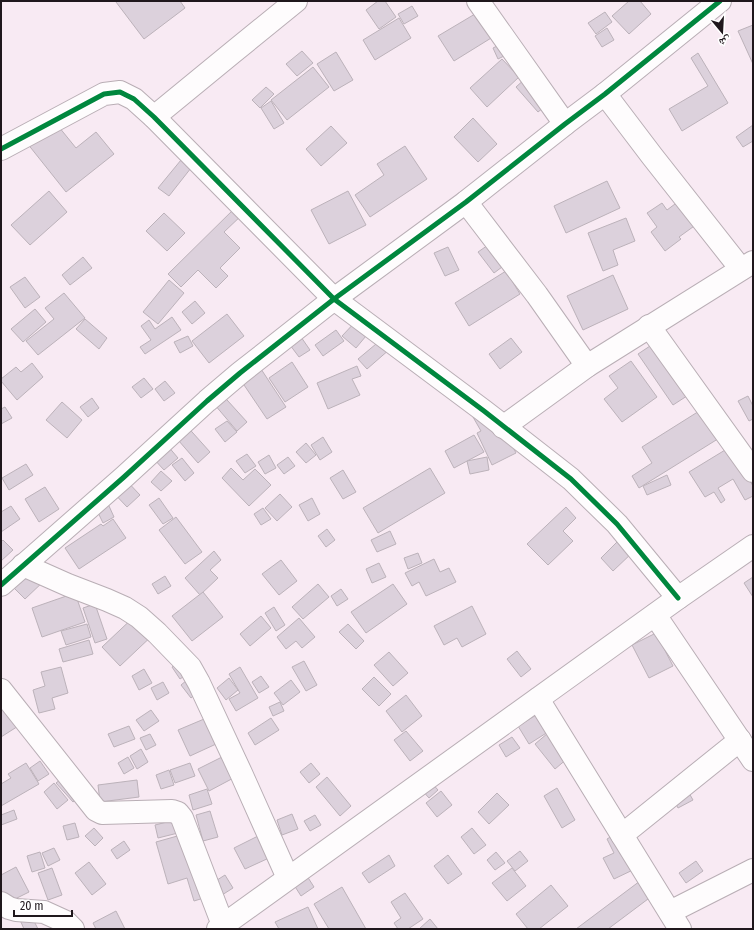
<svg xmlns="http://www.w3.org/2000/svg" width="754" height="930" font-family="'Fira Sans Condensed','Noto Naskh Arabic',sans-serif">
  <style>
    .building { fill: #dcd1dc; stroke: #bcb2ba }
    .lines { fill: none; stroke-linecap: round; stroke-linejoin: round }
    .minor-casing { stroke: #b9aeb5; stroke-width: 24 }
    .minor { stroke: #fefcfd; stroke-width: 22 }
    .cycleway-casing { stroke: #fff; stroke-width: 8 }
    .cycleway { stroke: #00873e; stroke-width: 5 }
  </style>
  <rect width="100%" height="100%" fill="#f8eaf3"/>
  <!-- building -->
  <g class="building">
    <polygon points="117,1 180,1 185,8 144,39 116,2"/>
    <polygon points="378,1 385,1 396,17 379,29 366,10"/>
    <polygon points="629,1 640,1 651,14 629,34 612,16"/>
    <polygon points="412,6 418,16 404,24 398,14"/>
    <polygon points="480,11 496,35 454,61 438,36"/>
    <polygon points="605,12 612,22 596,34 588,23"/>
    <polygon points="399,18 411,38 375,60 363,40"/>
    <polygon points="753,25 753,64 738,31"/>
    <polygon points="607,28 614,40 602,47 595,36"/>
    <polygon points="505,42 510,53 498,59 493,48"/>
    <polygon points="302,51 313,63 297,76 286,64"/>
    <polygon points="336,52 353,80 334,91 317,64"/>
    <polygon points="698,53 728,103 682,131 669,109 708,86 691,58"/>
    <polygon points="502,59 519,77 487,107 470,88"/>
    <polygon points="313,67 329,87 287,120 271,100"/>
    <polygon points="526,78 548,104 538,112 516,87"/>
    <polygon points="266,87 274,94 260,108 252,100"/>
    <polygon points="271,101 284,123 274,129 261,108"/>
    <polygon points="50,116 76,148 96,132 114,154 66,192 23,138"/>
    <polygon points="473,118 497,144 478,162 454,137"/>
    <polygon points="753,125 753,141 743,147 736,137"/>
    <polygon points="331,126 347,143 321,166 306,149"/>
    <polygon points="405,146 427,179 370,217 355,195 384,175 377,164"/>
    <polygon points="181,160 191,168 169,196 158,188"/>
    <polygon points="607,181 620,208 566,233 554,206"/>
    <polygon points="49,191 67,212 30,245 11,225"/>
    <polygon points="348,191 366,225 329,244 311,210"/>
    <polygon points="679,201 697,224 679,237 681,239 665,251 651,232 657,227 647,213 662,203 667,210"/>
    <polygon points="236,207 243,214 224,232 240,248 220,268 228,276 216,288 198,270 181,287 168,274"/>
    <polygon points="164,213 185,233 167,251 146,231"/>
    <polygon points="626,218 635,241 613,250 618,265 603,271 588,233"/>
    <polygon points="491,243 506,264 494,273 478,252"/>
    <polygon points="448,247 459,270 445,276 434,253"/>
    <polygon points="83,257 92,268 70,285 62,275"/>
    <polygon points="506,271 520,294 469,326 455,303"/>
    <polygon points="613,275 628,309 583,330 567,296"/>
    <polygon points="25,277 40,297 25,308 10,287"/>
    <polygon points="169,280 184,293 158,324 143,312"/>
    <polygon points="64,293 85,318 38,355 26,341 54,319 45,308"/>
    <polygon points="195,301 205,313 192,324 182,312"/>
    <polygon points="35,309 46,322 23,342 11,329"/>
    <polygon points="227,314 244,336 209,363 192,341"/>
    <polygon points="172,317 181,330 145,354 140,347 151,340 141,326 149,320 155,329"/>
    <polygon points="85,319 107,338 99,349 76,329"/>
    <polygon points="358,319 371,330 356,348 342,336"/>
    <polygon points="336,330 344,341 323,356 315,345"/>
    <polygon points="188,336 193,346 180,353 174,342"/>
    <polygon points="301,337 310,350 299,357 290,345"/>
    <polygon points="511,338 522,352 500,369 489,354"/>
    <polygon points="382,339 390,349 367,369 358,359"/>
    <polygon points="656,342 690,394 673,405 638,354"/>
    <polygon points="631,361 657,397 622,422 604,399 618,388 609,376"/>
    <polygon points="292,362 308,387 285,402 269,378"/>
    <polygon points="32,363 43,377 17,400 1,381 1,379 16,367 21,372"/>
    <polygon points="357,366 361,376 352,379 360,395 328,409 317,383"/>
    <polygon points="261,369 286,407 267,419 242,382"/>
    <polygon points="144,378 153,389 141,398 132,387"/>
    <polygon points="165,381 175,393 164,401 155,389"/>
    <polygon points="218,390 247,422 237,431 209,398"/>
    <polygon points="748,396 753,406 753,419 749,421 738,401"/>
    <polygon points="92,398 99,408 88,417 80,407"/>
    <polygon points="62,402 82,420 67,438 46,420"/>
    <polygon points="5,407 12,418 1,424 1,409"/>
    <polygon points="493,407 516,453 492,465 477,433 481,431 473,417"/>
    <polygon points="704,408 721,437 639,488 632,476 652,463 642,447"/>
    <polygon points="227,421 237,432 225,442 215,429"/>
    <polygon points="184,423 210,452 198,463 172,433"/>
    <polygon points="474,435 484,452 454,468 445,451"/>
    <polygon points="323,437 332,452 320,460 311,445"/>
    <polygon points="306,443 316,455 306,463 296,452"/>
    <polygon points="167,445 178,458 164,470 153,458"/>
    <polygon points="730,447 753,486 753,496 745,500 733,479 718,488 725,500 721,503 714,492 705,497 689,472"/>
    <polygon points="247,454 256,466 245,473 236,461"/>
    <polygon points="269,455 276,468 265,474 258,462"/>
    <polygon points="288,457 295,466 284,474 277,465"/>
    <polygon points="487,457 489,470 470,474 467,461"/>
    <polygon points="182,458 194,473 185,481 172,465"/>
    <polygon points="26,464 33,475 9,490 2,478"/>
    <polygon points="231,468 243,480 255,469 271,485 249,506 222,478"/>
    <polygon points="430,468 445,493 378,533 363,508"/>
    <polygon points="343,470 356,492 343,499 330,478"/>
    <polygon points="161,471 172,481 161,491 151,482"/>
    <polygon points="667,475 671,485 647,495 643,486"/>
    <polygon points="123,477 140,495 127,507 110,489"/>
    <polygon points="45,487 59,509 39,522 25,499"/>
    <polygon points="280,494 292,507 277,521 265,508"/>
    <polygon points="104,495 114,517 103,523 92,500"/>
    <polygon points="159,498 173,518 163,524 149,505"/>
    <polygon points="312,498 320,514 308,521 299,505"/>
    <polygon points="11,506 20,519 1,532 1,512"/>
    <polygon points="566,507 576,518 563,531 573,541 548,565 527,544"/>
    <polygon points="263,508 271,519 261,525 254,514"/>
    <polygon points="176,517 202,552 185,564 159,530"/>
    <polygon points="113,519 126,538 79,569 65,548 101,524 103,526"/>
    <polygon points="327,529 335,540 326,547 318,536"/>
    <polygon points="390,531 396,544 377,552 371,540"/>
    <polygon points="620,539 633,552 613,571 601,558"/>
    <polygon points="3,540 13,550 1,561 1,542"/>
    <polygon points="214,551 221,560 210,570 218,578 200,595 185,578"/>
    <polygon points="418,553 422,563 408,569 404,558"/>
    <polygon points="23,558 45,580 25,599 3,577"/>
    <polygon points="434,559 440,572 449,568 456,582 426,596 419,582 412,586 405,573"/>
    <polygon points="281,560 297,581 279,595 262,574"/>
    <polygon points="379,563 386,577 372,583 366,569"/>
    <polygon points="165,576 171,586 158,594 152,584"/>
    <polygon points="753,577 753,597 744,583"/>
    <polygon points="318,584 329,597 303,619 292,607"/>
    <polygon points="393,584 407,604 366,633 351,612"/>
    <polygon points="341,589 348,599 337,606 331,596"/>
    <polygon points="203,592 223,617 192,641 172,616"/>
    <polygon points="75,593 85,622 42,637 32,608"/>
    <polygon points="95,604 107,639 95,643 83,608"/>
    <polygon points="472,606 486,634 462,647 457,638 444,645 434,626"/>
    <polygon points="274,607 285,625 276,631 265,613"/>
    <polygon points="138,613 156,632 120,666 102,647"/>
    <polygon points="261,616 271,628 250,646 240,634"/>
    <polygon points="299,618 315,637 302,648 296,641 286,649 277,637"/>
    <polygon points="87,624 91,637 66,645 61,631"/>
    <polygon points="348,624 364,641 356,649 339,632"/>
    <polygon points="656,633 673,666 649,678 632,645"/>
    <polygon points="89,640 93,654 63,662 59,649"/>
    <polygon points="517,651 531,669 521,677 507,659"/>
    <polygon points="389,652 408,673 393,686 374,665"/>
    <polygon points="185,658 193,670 180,679 172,667"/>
    <polygon points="304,661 317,685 306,691 292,667"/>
    <polygon points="61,667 68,693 52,698 55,709 39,713 33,690 45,686 41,672"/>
    <polygon points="240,667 258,698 236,711 229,699 240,693 229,674"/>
    <polygon points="144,669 152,683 139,690 132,676"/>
    <polygon points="193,675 203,688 191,698 181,685"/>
    <polygon points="261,676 269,687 259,693 252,682"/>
    <polygon points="374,677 391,694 379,706 362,689"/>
    <polygon points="229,678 238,690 226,700 217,688"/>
    <polygon points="291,680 300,692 283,705 274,693"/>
    <polygon points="163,682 169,693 157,700 151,688"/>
    <polygon points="1,690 23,723 1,737"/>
    <polygon points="406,695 422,716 402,732 386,711"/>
    <polygon points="280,702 284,711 273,716 269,707"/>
    <polygon points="151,710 159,721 144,731 136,720"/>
    <polygon points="216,714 227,739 190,756 178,730"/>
    <polygon points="538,714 548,732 529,744 518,726"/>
    <polygon points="271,718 279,730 255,745 248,733"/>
    <polygon points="129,726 135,739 114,747 108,734"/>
    <polygon points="406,731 423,751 410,761 394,740"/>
    <polygon points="548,733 568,758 555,769 535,744"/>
    <polygon points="150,734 156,745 146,750 140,738"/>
    <polygon points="512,737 520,748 506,757 499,745"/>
    <polygon points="141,749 148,762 137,769 130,756"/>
    <polygon points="230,753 241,774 209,791 198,769"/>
    <polygon points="128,757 134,768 124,774 118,763"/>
    <polygon points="40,761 49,774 38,781 30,768"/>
    <polygon points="26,763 39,784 1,806 1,784 11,778 8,774"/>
    <polygon points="190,763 195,776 175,783 170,770"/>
    <polygon points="311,763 320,774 309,783 300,772"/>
    <polygon points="169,770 174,785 161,789 156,775"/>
    <polygon points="66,775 83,794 73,802 56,783"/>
    <polygon points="327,777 351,806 340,816 316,787"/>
    <polygon points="137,780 139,797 100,802 98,785"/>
    <polygon points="430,781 438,790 429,798 421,789"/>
    <polygon points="54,783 68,800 57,809 44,792"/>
    <polygon points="685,786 693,800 678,808 671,794"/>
    <polygon points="557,788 575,820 562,828 544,796"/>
    <polygon points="207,789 212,804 193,810 189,795"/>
    <polygon points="441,791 452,805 437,817 426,803"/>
    <polygon points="497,793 509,805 489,824 478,812"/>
    <polygon points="14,810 17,819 1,825 1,815"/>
    <polygon points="210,811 218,837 203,841 196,815"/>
    <polygon points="292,814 298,829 282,835 277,820"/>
    <polygon points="315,815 321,825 310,831 304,821"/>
    <polygon points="175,820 178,833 158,838 155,825"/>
    <polygon points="75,823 79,837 67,840 63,826"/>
    <polygon points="94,828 103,838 95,846 85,836"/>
    <polygon points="472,828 486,845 474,854 461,837"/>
    <polygon points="619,832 637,868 614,879 603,858 614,853 607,839"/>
    <polygon points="188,833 207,897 194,901 187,878 168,884 156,842"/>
    <polygon points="258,836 269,858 245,869 234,848"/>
    <polygon points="124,841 130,850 117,859 111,850"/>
    <polygon points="54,848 60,860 48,866 42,853"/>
    <polygon points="520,851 528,861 515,871 507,861"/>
    <polygon points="40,852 45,868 32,872 27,856"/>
    <polygon points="496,852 505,863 495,870 487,860"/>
    <polygon points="389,855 395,866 369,883 362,873"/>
    <polygon points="448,855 462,874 448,884 434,866"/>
    <polygon points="696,861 703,871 686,883 679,873"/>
    <polygon points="89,862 106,884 92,895 75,873"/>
    <polygon points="16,867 29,892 5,904 1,896 1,875"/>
    <polygon points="52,868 62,895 48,900 38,873"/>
    <polygon points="512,868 526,886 507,901 492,883"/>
    <polygon points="225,875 233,888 222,895 214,882"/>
    <polygon points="307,876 314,887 301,896 294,885"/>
    <polygon points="640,881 652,896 608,929 576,929"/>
    <polygon points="551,885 568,906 539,929 528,929 516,914"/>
    <polygon points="342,887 366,929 329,929 314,904"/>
    <polygon points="405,893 423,919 408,929 398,929 394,923 401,918 391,902"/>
    <polygon points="24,901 38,929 24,929 14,906"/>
    <polygon points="308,907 318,929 279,929 275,922"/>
    <polygon points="116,911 125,929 96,929 93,923"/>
    <polygon points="430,919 438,929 419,929"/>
  </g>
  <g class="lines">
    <defs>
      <g id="minor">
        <polyline points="478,1 565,124"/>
        <polyline points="605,94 652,156 741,269"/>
        <polyline points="154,117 232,53 296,1"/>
        <polyline points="1,149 104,94 120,92 134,99 154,117 334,299 484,411 571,479 617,524 678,598"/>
        <polyline points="466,202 537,295 587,366"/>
        <polyline points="649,326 753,471"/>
        <polyline points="503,427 587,366 753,262"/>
        <polyline points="23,565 68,585 107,600 125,608 139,617 157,633 190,667 199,683 241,773 288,878"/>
        <polyline points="1,585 124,477 207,401 240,373 334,299 466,202 565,124 605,94 720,1"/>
        <polyline points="655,615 753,760"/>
        <polyline points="1,690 96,810 102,813 172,811 178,813 182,818 223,925"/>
        <polyline points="538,699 680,929"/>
        <polyline points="622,835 740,740"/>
        <polyline points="1,903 9,908 16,910 44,912 66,922 73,929"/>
        <polyline points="670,912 753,870"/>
        <polyline points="218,929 678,598 753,546"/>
      </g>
    </defs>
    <!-- minor casing -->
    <use href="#minor" class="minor-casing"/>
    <!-- minor -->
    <use href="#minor" class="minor"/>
    <defs>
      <g id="cycleway">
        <polyline points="1,149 104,94 120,92 134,99 154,117 334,299 484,411 571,479 617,524 678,598"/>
        <polyline points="1,585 124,477 207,401 240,373 334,299 466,202 565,124 605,94 720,1"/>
      </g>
    </defs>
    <!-- cycleway casing -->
    <use href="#cycleway" class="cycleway-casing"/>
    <!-- cycleway -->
    <use href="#cycleway" class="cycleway"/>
  </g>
  <!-- border -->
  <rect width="754" height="930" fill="none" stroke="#1f171c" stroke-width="4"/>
  <!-- north arrow -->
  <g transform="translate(722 32) rotate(162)" stroke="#ffffff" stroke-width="3" paint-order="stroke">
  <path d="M0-3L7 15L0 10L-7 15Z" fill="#1f171c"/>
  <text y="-6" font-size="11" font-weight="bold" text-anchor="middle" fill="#1f171c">ش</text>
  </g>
  <!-- scale -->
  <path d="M14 910v6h58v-6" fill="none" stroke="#1f171c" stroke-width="2"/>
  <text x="20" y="910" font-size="12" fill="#1f171c" stroke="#ffffff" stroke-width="3" paint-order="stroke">20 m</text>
</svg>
